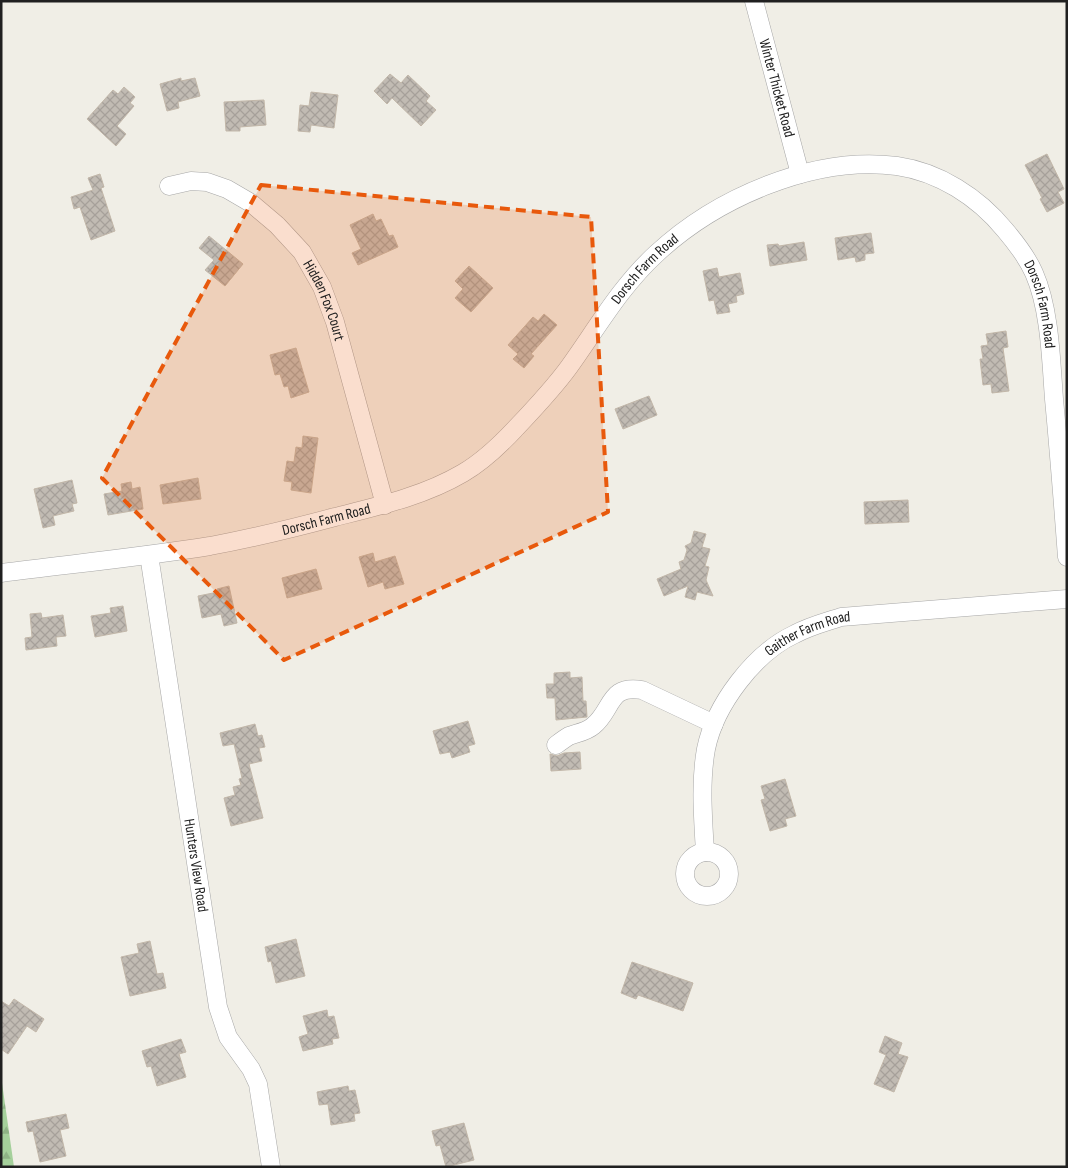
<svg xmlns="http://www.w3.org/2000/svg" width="1068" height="1168" font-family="'Sofia Sans Condensed',sans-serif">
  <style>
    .forest { fill: url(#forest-firs) }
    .building { fill: url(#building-cross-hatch); stroke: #c2b7a9 }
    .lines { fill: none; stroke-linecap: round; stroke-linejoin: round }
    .minor-casing { stroke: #a7a7a7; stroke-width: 19 }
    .minor { stroke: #fff; stroke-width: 18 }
    .marked { fill: #e8590c; fill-opacity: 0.2; stroke: #e8590c; stroke-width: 4; stroke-dasharray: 10 6; stroke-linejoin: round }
    .labels { text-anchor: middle; stroke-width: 4; stroke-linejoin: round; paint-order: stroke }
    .street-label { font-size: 15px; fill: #202020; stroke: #fff }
  </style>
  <defs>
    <pattern id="forest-firs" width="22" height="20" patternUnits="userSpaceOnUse" patternTransform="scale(1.25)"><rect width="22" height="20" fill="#a5d09b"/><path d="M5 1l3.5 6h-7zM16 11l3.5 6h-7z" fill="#8eb285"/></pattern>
    <pattern id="building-cross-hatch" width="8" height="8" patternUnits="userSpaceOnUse" patternTransform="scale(1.25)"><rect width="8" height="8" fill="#c1bbb3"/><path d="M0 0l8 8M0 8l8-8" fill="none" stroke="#a6a09a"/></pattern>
  </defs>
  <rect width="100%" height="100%" fill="#f0eee6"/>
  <!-- forest -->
  <polygon class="forest" points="1,1076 14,1167 1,1167"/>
  <!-- building -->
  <g class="building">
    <polygon points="390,74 401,83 408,75 430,96 426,101 436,110 421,126 392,98 387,104 374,91"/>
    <polygon points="181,78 181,81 195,78 200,96 178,102 179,108 167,111 160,84"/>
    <polygon points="124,87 135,97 130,103 134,106 117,126 126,134 116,146 87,119 113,90 118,94"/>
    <polygon points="311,92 338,95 334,128 311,125 310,132 298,131 300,105 309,106"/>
    <polygon points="264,100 266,125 240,127 240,131 226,131 224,102"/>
    <polygon points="1047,154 1064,189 1058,192 1064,203 1047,212 1040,199 1042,198 1025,165"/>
    <polygon points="100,174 104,187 101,188 115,231 91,240 80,207 74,209 71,197 93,190 88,178"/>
    <polygon points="373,214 376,221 381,219 389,236 393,235 398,247 358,265 352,253 361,249 350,225"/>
    <polygon points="871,233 874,253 865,254 865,260 856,262 855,257 838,260 835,238"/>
    <polygon points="209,236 243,264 225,286 205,270 214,260 199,248"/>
    <polygon points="804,242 807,260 770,266 767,245 778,244 779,246"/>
    <polygon points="469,266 493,288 471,312 455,298 463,289 455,281"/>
    <polygon points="717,268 719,277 740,273 744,294 736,296 737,302 728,304 730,312 717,314 714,300 709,301 703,271"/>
    <polygon points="544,314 557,325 531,354 534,356 524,368 513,359 518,354 508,345 533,317 538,321"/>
    <polygon points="1006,331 1008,347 1003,348 1009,391 992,393 991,384 983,385 980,359 983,359 981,346 988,345 986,334"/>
    <polygon points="296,348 309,392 291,398 288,386 284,387 280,374 275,375 270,355"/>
    <polygon points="649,396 657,415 623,429 615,409"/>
    <polygon points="303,436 318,438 311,493 291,490 292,482 284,481 287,461 294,462 296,447 302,448"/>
    <polygon points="198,478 201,499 163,504 160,485"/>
    <polygon points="72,480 77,503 72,504 74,511 53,516 55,525 43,528 34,489"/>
    <polygon points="131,482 132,489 140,487 143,509 108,515 104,494 122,491 121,484"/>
    <polygon points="908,500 909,522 865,524 864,502"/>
    <polygon points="694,531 706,534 702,547 710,549 705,566 709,567 706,580 713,596 697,592 695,600 685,597 688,586 664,596 657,579 681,569 679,562 684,560 687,550 685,546 691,543"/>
    <polygon points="373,553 375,562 395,556 404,584 385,589 383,582 368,587 359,557"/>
    <polygon points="316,569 322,589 287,598 282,578"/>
    <polygon points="229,586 237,623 224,626 221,614 202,618 198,596 218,592 217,589"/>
    <polygon points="123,606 127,631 95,637 91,616 111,613 110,608"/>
    <polygon points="41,613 42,618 63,615 66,636 56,637 57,646 26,650 25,638 32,637 30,614"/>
    <polygon points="570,672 570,678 582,677 583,701 586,701 587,717 556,720 555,698 547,698 546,684 554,684 554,673"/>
    <polygon points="468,721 475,744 468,746 470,752 452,758 450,752 440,754 433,731"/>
    <polygon points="255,724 258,736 262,735 265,747 259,748 262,761 249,764 263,818 231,826 224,798 235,795 233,787 241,785 239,779 242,778 234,744 223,746 220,733"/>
    <polygon points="580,752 581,769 551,771 550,754 557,756 564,753"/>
    <polygon points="785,779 796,816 785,819 787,826 770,831 761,800 765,799 761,786"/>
    <polygon points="296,939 305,976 276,983 271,961 268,962 265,947"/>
    <polygon points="150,941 157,974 163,973 166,988 130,996 121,957 139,953 137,944"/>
    <polygon points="632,962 693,983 683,1011 638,995 636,999 621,993"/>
    <polygon points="14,999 44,1019 36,1032 27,1026 8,1054 1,1049 1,1001 9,1006"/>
    <polygon points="327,1010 328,1017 334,1016 339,1038 332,1039 333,1044 303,1051 299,1037 308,1034 303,1016"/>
    <polygon points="885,1036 902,1043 898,1054 908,1057 894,1092 874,1084 886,1055 879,1052"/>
    <polygon points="181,1039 186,1052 179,1054 186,1077 157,1086 151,1066 147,1067 142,1051"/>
    <polygon points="348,1086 349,1091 355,1090 360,1113 354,1114 355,1121 331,1125 328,1104 319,1105 317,1092"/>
    <polygon points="66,1114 69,1128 60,1130 66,1156 40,1162 33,1131 28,1132 26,1122"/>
    <polygon points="464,1123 474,1160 446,1167 440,1145 436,1146 432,1131"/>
  </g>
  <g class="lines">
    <defs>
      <g id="minor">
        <path id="s1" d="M754,1L800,174"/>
        <path id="s2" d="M169,186L191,181L207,182L227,189L251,203L277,225L302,252L322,287L335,322L385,505"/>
        <path id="s3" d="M149,555L218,1007L228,1037L251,1069L258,1084L271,1167"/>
        <path id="s4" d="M1,573C71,564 141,557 210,546C253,538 294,528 335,517C379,506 424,496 463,473C482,462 499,446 515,429C533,410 553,389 569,367C597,328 621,286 656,254C716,198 814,155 897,166C939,172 978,197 1005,230C1016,243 1027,257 1034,273C1050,309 1051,360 1054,399C1059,452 1063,504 1067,557"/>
        <path d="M556,745C560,742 564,739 569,736C577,733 586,732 593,726C613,710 608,684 642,690L714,724"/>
        <path id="s5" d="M705,852C703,818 700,782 706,749C715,705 754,653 795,634C810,626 826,622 841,617L1067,599"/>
        <circle cx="707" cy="874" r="22"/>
      </g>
    </defs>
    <!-- minor casing -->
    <use href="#minor" class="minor-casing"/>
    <!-- minor -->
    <use href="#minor" class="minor"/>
  </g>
  <!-- marked area -->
  <path class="marked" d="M261,185L591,217L608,512L284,660L102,478Z"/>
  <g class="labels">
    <!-- street labels -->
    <g class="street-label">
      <text dy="5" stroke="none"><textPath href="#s1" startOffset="90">Winter Thicket Road</textPath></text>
      <text dy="5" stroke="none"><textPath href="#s4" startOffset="750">Dorsch Farm Road</textPath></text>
      <text dy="5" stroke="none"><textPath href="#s2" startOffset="212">Hidden Fox Court</textPath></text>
      <text dy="5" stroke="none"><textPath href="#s4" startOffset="1245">Dorsch Farm Road</textPath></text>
      <text dy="5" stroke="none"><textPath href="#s4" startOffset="330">Dorsch Farm Road</textPath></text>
      <text dy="5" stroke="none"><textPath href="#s5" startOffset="265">Gaither Farm Road</textPath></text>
      <text dy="5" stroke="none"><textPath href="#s3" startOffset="314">Hunters View Road</textPath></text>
    </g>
  </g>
  <!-- border -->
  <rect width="1068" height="1168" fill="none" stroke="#202020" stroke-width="5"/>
</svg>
